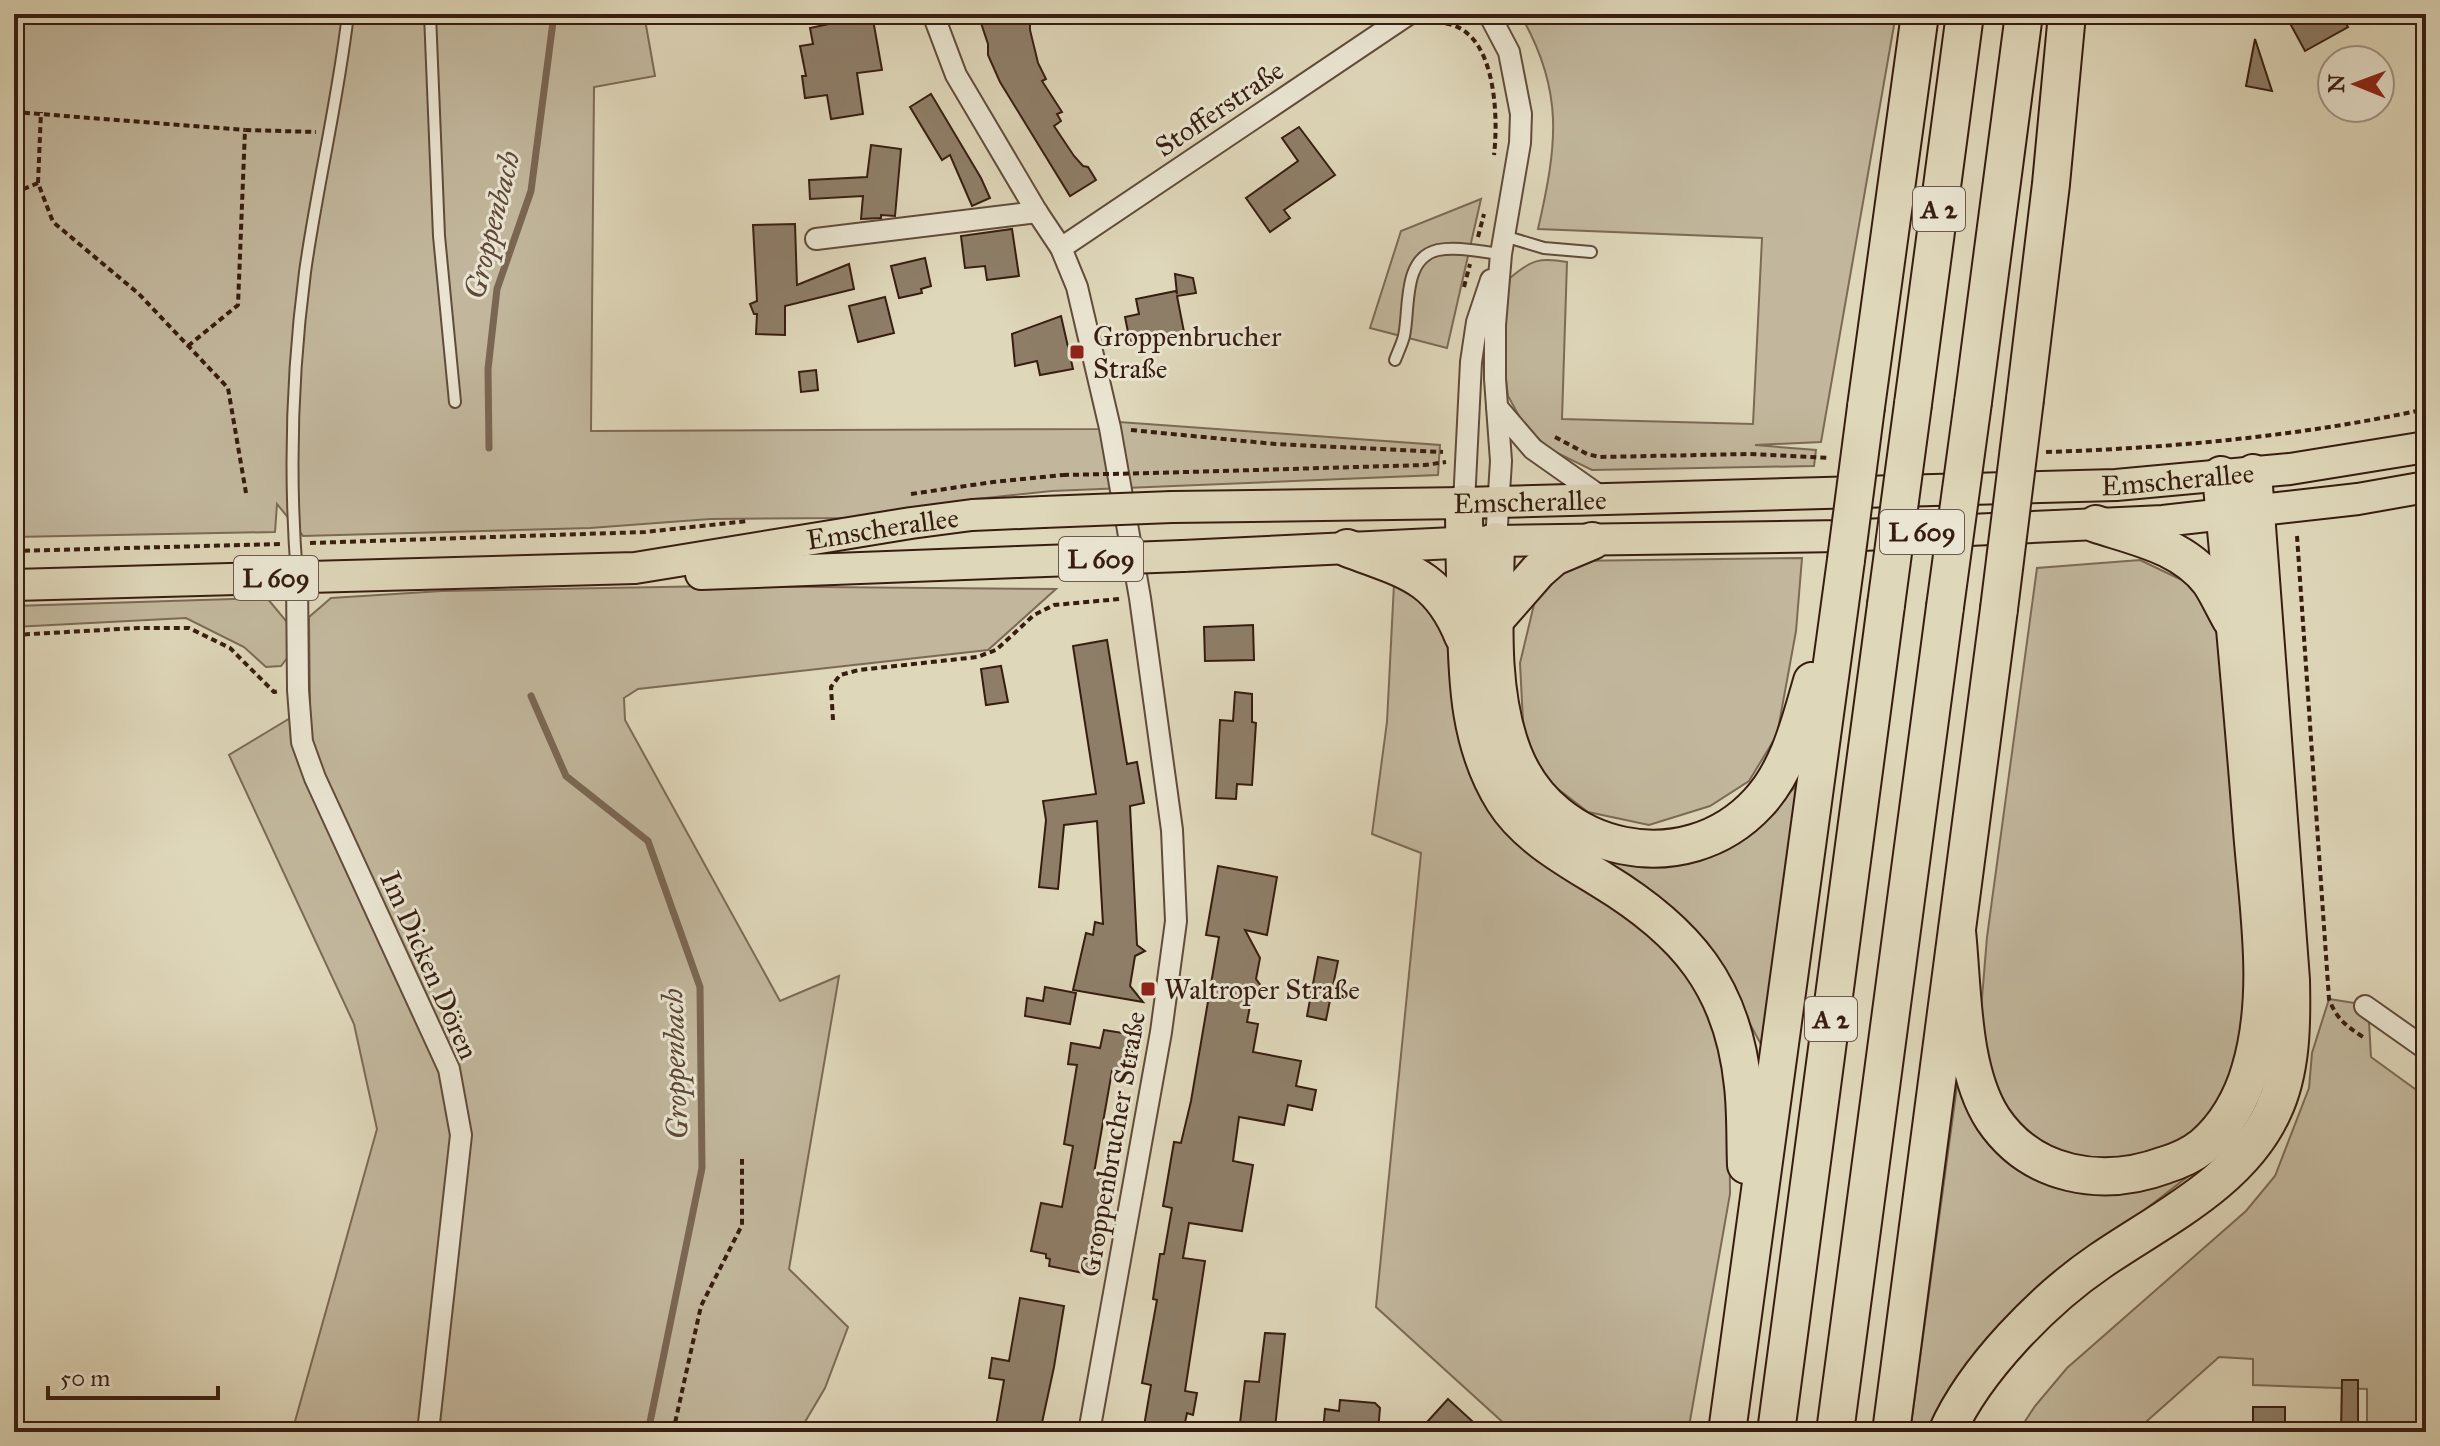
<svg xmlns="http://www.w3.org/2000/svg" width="2440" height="1446" font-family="'IM FELL Great Primer',serif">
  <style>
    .green { fill: #c2b79d; stroke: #7c6a56; stroke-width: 2 }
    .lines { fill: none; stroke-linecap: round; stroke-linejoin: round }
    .stream { stroke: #7a6753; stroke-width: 7 }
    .building { fill: #8e7e68; stroke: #371d10; stroke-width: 2 }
    .lane-casing { stroke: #614c3a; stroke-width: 14 }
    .street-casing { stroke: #614c3a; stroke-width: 24 }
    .primary-casing { stroke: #371d10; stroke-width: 34 }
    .highway-casing { stroke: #371d10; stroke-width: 40 }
    .path { stroke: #371d10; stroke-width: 4; stroke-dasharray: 6 4; stroke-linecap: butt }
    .lane { stroke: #eae5d2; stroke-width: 10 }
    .street { stroke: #eae5d2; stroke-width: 20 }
    .primary { stroke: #dfd7ba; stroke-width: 30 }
    .highway { stroke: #dfd7ba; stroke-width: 36 }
    .primary-bridge-casing { stroke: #371d10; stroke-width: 34; stroke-linecap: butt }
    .highway-bridge-casing { stroke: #371d10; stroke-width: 40; stroke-linecap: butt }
    .path-bridge { stroke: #371d10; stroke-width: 4; stroke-dasharray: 6 4; stroke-linecap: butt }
    .primary-bridge { stroke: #dfd7ba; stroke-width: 30 }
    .highway-bridge { stroke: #dfd7ba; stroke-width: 36 }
    .poi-dot { fill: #8f2418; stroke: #eae5d2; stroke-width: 3 }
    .labels { text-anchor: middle; stroke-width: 6; stroke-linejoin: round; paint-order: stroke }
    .shield { fill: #eae5d2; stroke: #6d594a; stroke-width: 2 }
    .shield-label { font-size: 26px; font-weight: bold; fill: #371d10 }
    .street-label { font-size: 28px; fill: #371d10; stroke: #eae5d2 }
    .poi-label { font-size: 28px; fill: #371d10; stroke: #eae5d2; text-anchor: start }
    .water-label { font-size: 30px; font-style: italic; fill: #5e4837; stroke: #eae5d2 }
  </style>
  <rect width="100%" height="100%" fill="#dfd7ba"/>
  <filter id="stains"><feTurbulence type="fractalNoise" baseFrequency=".0025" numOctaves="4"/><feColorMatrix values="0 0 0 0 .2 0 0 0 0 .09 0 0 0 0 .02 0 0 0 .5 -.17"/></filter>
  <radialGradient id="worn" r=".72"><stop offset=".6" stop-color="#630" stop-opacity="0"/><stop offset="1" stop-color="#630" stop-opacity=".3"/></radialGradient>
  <!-- green -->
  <g class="green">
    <polygon points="14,14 644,14 655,76 594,87 591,431 1103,429 1119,422 1440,445 1438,475 1052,491 976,499 847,518 710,519 590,528 303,536 277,504 275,532 14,537"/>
    <path d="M1520,14H1896L1821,442L1755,445L1816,450L1814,466L1592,470L1549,449L1524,425L1508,396L1504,363V314L1510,278C1531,260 1540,257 1567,262L1562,419L1753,424L1762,238L1538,229C1557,145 1565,91 1520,14Z"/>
    <polygon points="1481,199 1447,348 1370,328 1401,231"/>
    <polygon points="1802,558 1796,631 1777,735 1749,781 1710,806 1649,825 1588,812 1545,779 1528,751 1523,722 1520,663 1536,596 1569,561"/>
    <polygon points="2140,560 2203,590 2230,633 2259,1027 2200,1167 2053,1281 1932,1432 1910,1432 1960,1064 1978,1047 1987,937 2037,568"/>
    <polygon points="1394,584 1429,603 1451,644 1456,691 1663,941 1714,1011 1729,1085 1730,1194 1688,1432 1508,1432 1508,1427 1376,1307 1421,853 1372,834 1387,722"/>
    <polygon points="717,586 1056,589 988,650 638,689 624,698 625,720 780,1001 839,976 789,1269 848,1327 825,1388 799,1432 292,1432 377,1129 354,1024 229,755 310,706 309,617 331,598 442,591"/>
    <polygon points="267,598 287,622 288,657 281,666 266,667 244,647 186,618 14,627 14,606"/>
    <polygon points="1811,772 1770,1061 1736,998 1592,855 1647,867 1688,862 1763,818"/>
    <polygon points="2329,999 2368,1005 2371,1057 2426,1097 2426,1432 2367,1432 2367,1389 2253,1385 2253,1359 2219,1357 2147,1421 2146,1432 2018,1432 2035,1406 2067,1368 2246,1211 2275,1176 2309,1088 2312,1053"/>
  </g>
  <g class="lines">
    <!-- stream -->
    <g class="stream">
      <polyline points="489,448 488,369 497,289 531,191 554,14"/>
      <polyline points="531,696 566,776 648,841 700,987 702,1168 648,1432"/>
    </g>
  </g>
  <!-- building -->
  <g class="building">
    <polygon points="842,14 872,14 882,70 857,73 863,114 831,119 827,95 805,98 802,76 806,76 800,46 813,44 810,28 834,23 833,18 842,17"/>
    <polygon points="978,14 1030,14 1030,30 1038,63 1046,79 1042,81 1062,112 1057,114 1061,121 1054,126 1074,156 1083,166 1088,167 1096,180 1070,196 1000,82 988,55 988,44"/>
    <polygon points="2285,14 2341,14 2348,27 2305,51"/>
    <polygon points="2255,39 2272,91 2246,86"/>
    <polygon points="931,94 981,178 990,198 972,206 950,155 942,160 910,107"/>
    <polygon points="1299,127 1335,175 1284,210 1290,218 1270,232 1246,198 1298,161 1282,138"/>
    <polygon points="871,145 901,149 895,216 881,215 881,218 861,219 863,196 810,199 809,180 867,177"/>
    <polygon points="795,224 797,285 849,264 854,289 785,306 785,335 756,334 757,314 754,314 750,304 757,301 753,225"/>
    <polygon points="1012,229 1019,276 987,280 985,266 965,268 961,236"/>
    <polygon points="925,258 931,286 921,289 922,293 899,298 891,266"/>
    <polygon points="1175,274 1193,278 1196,293 1177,296 1184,332 1130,342 1125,317 1139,314 1136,299 1176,291 1177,294"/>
    <polygon points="885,297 894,333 858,342 849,306"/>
    <polygon points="1061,316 1073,369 1040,375 1037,361 1015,366 1012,334"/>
    <polygon points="816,370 818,390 801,392 799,372"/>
    <polygon points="1253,625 1254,660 1205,661 1204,627"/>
    <polygon points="1107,640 1127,764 1137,762 1144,803 1130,806 1137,945 1145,951 1135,956 1130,986 1143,1002 1073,990 1086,933 1093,935 1095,922 1103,924 1097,821 1064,825 1058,889 1039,887 1046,820 1043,801 1096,794 1073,646"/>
    <polygon points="1001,666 1008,702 986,705 981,669"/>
    <polygon points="1235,692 1252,694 1252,722 1256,723 1252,785 1237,784 1236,799 1216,798 1220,720 1233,721"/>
    <polygon points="1218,866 1277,877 1267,935 1245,930 1260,958 1256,979 1261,986 1253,990 1247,1022 1258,1024 1253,1052 1301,1061 1296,1086 1316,1090 1312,1110 1288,1105 1284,1125 1239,1117 1233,1161 1253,1165 1242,1231 1189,1223 1183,1258 1205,1261 1185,1391 1197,1393 1193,1415 1187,1413 1183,1432 1143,1432 1151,1385 1142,1383 1157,1300 1153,1299 1160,1254 1164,1254 1172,1208 1163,1206 1174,1142 1181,1143 1191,1101 1219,937 1206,935"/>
    <polygon points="1318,957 1338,961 1326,1020 1307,1016"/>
    <polygon points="1045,987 1076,993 1070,1024 1025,1016 1027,998 1043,1001"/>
    <polygon points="1104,1030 1135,1035 1128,1074 1112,1071 1094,1173 1111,1176 1093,1275 1049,1266 1050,1259 1046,1258 1046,1254 1031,1251 1041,1203 1062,1207 1073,1146 1064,1144 1077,1065 1068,1064 1071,1043 1100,1048"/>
    <polygon points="1020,1298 1064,1306 1054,1367 1040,1432 995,1432 1004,1380 989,1378 992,1358 1009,1361"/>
    <polygon points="1265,1333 1285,1334 1275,1428 1240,1423 1245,1381 1259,1382"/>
    <polygon points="2342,1380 2358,1380 2358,1432 2341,1432"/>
    <polygon points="1448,1399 1484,1432 1418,1432"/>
    <polygon points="1340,1400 1375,1403 1380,1408 1378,1432 1323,1432 1325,1409 1339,1411"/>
    <rect x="2253" y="1407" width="32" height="25"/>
  </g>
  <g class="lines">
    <defs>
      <g id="lane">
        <polyline points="430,14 439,236 455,402"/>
        <polyline points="1504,236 1544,248 1591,252"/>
        <path d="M1395,360C1398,352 1402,344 1404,336C1410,309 1402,258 1438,250C1458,246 1481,252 1501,254"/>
        <path d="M297,576C289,476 292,372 305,272C317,186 338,101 348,14"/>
      </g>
      <g id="street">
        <polyline points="933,14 956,75 1037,212 1061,248 1077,287 1110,428 1140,598 1172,830 1176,921 1174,936 1161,1032 1089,1432"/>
        <polyline points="1489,14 1509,52 1521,114 1520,143 1501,254 1495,325 1495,379 1501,461 1496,541"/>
        <polyline points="816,239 1037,212"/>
        <polyline points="1061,248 1409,14"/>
        <polyline points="1497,407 1533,449 1604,499"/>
        <polyline points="1464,503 1471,362 1477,322 1491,280"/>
        <polyline points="297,577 298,690 302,742 315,778 449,1069 461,1135 428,1432"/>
        <polyline points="2365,1006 2426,1049"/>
      </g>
      <g id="primary">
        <path id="s1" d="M1172,507L1464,503L2116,485L2290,469L2426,447"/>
        <polyline points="1183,556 1496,541 1841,536 2163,521 2358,499 2426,487"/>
        <polyline points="701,574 1018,562"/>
        <path id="s2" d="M14,585L635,568L911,523L972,515L1043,512"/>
      </g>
      <g id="highway">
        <polyline points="2025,399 2051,184 2067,14"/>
        <polyline points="1973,402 2024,14"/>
        <polyline points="1913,404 1965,14"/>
        <polyline points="1866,407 1920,14"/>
        <path d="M1464,503C1464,542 1465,580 1466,619C1467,682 1469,745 1504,801C1526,836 1568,859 1602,880C1686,931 1733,986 1743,1086C1746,1112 1745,1139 1746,1165"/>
        <path d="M2096,524C2136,537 2183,546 2210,582C2218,594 2224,608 2231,620"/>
        <path d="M1496,541C1495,610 1488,688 1513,753C1552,854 1685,882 1758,803C1789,770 1800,722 1812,681"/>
        <path d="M1347,548C1404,570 1438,574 1463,636"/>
        <polyline points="1495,620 1538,571 1554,557 1592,541"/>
        <path d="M1957,931C1963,989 1961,1070 1993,1119C2032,1177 2103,1188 2165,1165C2178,1161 2193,1154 2203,1146C2226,1127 2242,1098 2250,1070C2273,994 2258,908 2252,830C2243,712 2232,594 2221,475"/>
        <polyline points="1727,1432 1846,560"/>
        <polyline points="1776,1432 1886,605"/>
        <polyline points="1835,1432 1945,607"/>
        <polyline points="1891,1432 1999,609"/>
        <path d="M1947,1432C1975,1369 2044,1299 2100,1261C2161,1219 2241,1182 2273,1111C2292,1071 2292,1023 2291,980L2253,473"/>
      </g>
    </defs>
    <!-- lane casing -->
    <use href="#lane" class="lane-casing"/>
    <!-- street casing -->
    <use href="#street" class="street-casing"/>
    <!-- primary casing -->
    <use href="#primary" class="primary-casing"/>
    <!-- highway casing -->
    <use href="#highway" class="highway-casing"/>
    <!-- path -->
    <g class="path">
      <path d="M1426,22C1441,22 1456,23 1468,34C1496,58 1498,121 1494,155"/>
      <polyline points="14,112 245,130"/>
      <polyline points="38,183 41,112"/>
      <polyline points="14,193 38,183 53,222 139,294 228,388 246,493"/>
      <polyline points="1478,237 1484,214"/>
      <polyline points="1464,287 1470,264"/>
      <polyline points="188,346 238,305 245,130 316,132"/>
      <polyline points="1131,430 1275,444 1443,452"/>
      <polyline points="1555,437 1587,454 1600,457 1749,454 1829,458"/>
      <path d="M2046,452C2172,448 2302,436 2426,409"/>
      <polyline points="1153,473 1425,465 1446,462"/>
      <polyline points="911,494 993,482 1063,475"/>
      <path d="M2297,536L2329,999C2336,1018 2346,1026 2363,1037"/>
      <polyline points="310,543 645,532 748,521"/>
      <polyline points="14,551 281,544"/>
      <polyline points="14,635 138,628 189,628 230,648 274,692 279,691"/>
      <polyline points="833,720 831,687 840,675 859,670 977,657 996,650 1034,615 1054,605 1119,599"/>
      <polyline points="673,1432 701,1306 742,1225 742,1159"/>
    </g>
    <!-- lane -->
    <use href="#lane" class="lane"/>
    <!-- street -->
    <use href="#street" class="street"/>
    <!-- primary -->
    <use href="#primary" class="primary"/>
    <!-- highway -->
    <use href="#highway" class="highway"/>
    <defs>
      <g id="primary-bridge">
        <polyline points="1043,512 1172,507"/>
        <polyline points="1018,562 1183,556"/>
      </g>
      <g id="highway-bridge">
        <polyline points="1846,560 1866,407"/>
        <polyline points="1886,605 1913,404"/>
        <polyline points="1945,607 1973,402"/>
        <polyline points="1999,609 2025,399"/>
      </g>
    </defs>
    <!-- primary-bridge casing -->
    <use href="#primary-bridge" class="primary-bridge-casing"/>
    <!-- highway-bridge casing -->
    <use href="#highway-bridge" class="highway-bridge-casing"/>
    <!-- path-bridge -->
    <polyline class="path-bridge" points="1063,475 1153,473"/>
    <!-- primary-bridge -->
    <use href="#primary-bridge" class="primary-bridge"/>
    <!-- highway-bridge -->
    <use href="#highway-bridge" class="highway-bridge"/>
  </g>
  <!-- markers -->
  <g class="poi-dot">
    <rect x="1069" y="344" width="16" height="16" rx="4"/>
    <rect x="1140" y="981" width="16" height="16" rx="4"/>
  </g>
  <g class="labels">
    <!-- shield labels -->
    <g class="shield">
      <rect x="1913" y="187" width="52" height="44" rx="6"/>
      <rect x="1880" y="510" width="84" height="44" rx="6"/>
      <rect x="1059" y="537" width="84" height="44" rx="6"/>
      <rect x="234" y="556" width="84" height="44" rx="6"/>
      <rect x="1805" y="997" width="52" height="44" rx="6"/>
    </g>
    <g class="shield-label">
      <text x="1939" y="218">A 2</text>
      <text x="1922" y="541">L 609</text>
      <text x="1101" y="568">L 609</text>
      <text x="276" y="587">L 609</text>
      <text x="1831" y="1028">A 2</text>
    </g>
    <!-- street labels -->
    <g class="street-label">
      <text transform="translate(1219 108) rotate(-34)" y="10">Stofferstraße</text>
      <text dy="10" stroke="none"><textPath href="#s1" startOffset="1006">Emscherallee</textPath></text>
      <text dy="10" stroke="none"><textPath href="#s1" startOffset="358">Emscherallee</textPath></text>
      <text dy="10" stroke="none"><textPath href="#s2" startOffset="872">Emscherallee</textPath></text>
      <text transform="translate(430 965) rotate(66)" y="10">Im Dicken Dören</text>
      <text transform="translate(1112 1144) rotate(-80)" y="10">Groppenbrucher Straße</text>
    </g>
    <!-- poi labels -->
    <g class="poi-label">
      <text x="1093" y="346">Groppenbrucher<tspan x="1093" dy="32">Straße</tspan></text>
      <text x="1164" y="999">Waltroper Straße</text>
    </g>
    <!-- water labels -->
    <g class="water-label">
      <text transform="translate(492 225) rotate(-76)" y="10">Groppenbach</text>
      <text transform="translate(675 1064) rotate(-92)" y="10">Groppenbach</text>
    </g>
  </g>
  <!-- margin -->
  <rect width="2440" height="1446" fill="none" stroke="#dfd7ba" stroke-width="48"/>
  <rect x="16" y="16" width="2408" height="1414" fill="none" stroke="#371d10" stroke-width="4"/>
  <rect x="24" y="24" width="2392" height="1398" fill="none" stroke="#371d10" stroke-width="2"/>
  <!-- north arrow -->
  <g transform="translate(2356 84) rotate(271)"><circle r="38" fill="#eae5d2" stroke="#a29584" stroke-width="2"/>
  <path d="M0-6L14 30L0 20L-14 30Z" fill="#8f2418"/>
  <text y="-12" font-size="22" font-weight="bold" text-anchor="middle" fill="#371d10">N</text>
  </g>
  <!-- scale -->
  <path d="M48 1386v12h170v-12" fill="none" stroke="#371d10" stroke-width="4"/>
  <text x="60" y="1386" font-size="24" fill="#371d10" stroke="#eae5d2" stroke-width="6" paint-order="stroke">50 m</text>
  <rect width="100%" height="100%" filter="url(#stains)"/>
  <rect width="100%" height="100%" fill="url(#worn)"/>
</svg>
